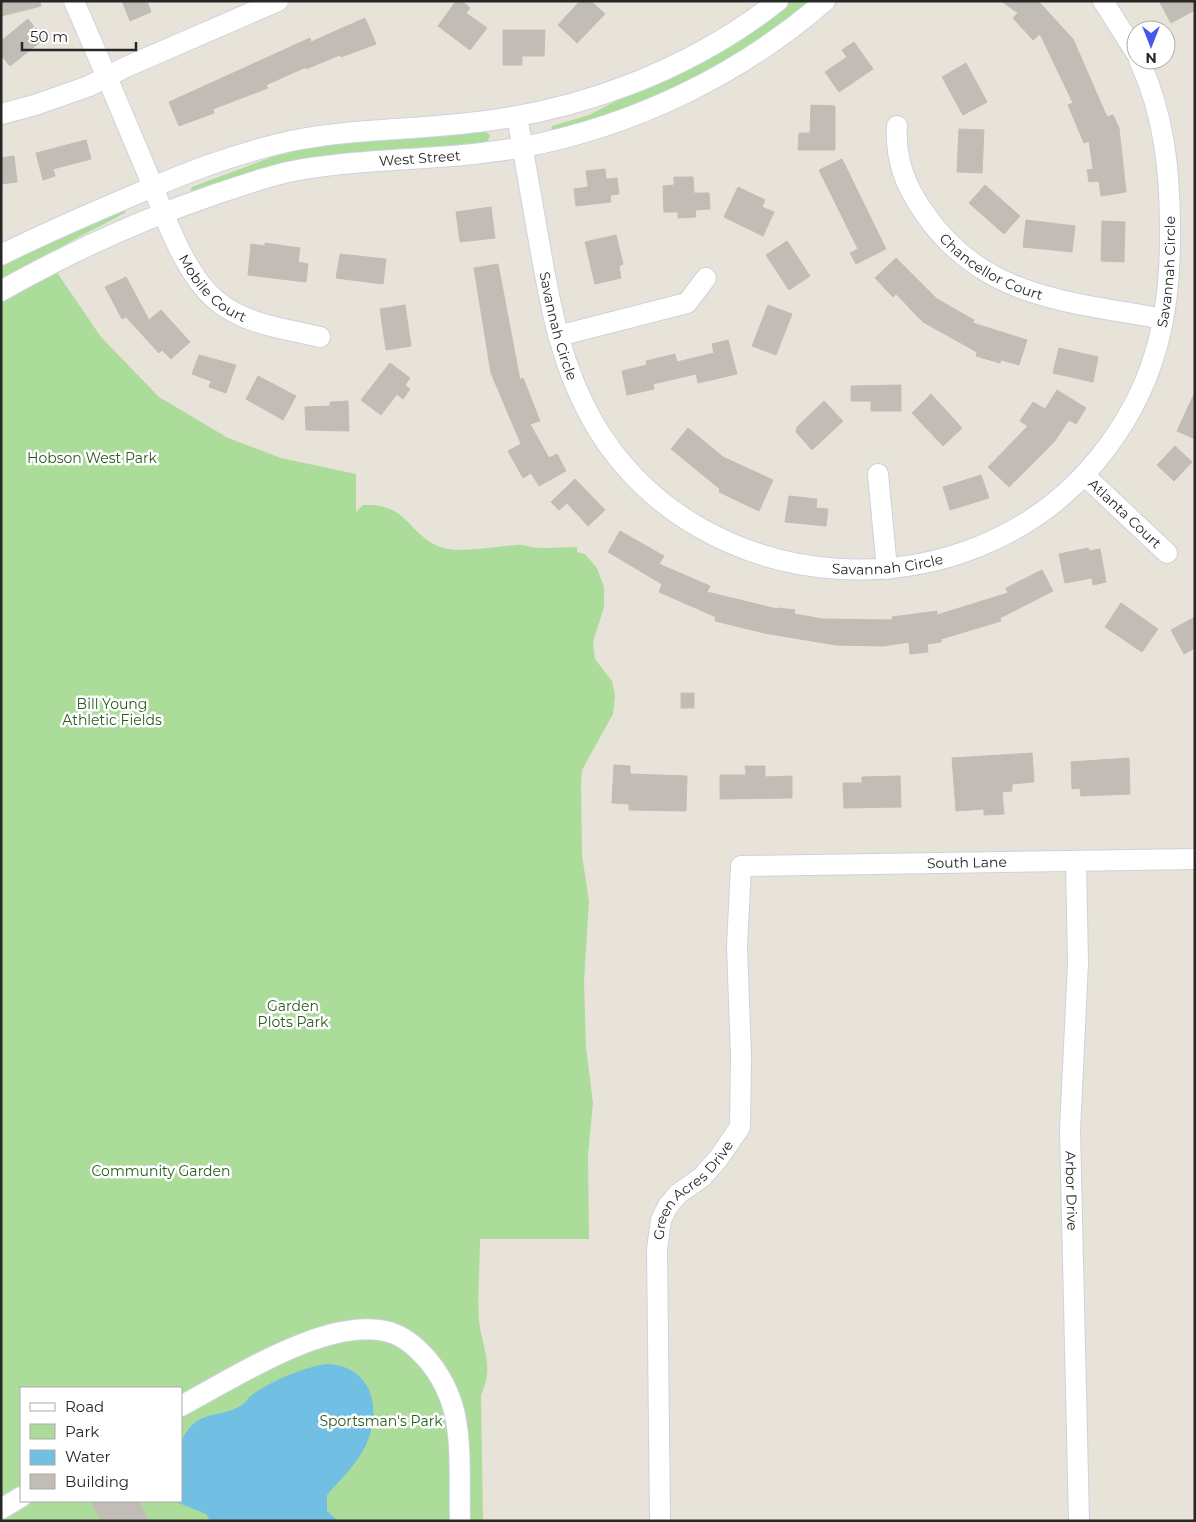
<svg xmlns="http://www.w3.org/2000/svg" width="1196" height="1522" font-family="Montserrat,sans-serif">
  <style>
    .green { fill: #acdc99; fill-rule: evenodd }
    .water { fill: #72bfe4 }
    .building { fill: #c1bcb6; stroke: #c3beb3 }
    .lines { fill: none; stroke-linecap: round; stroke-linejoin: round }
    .minor-casing { stroke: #ced1df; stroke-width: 22 }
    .minor { stroke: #fff; stroke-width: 20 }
    .labels { text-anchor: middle; stroke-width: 5; stroke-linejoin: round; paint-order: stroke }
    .street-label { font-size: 14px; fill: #272727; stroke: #fff }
    .park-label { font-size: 14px; fill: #275c1e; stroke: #fff }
  </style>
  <rect width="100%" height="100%" fill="#e8e3d9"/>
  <!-- green -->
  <g class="green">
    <polygon points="789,1 812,1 724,63 676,88 623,110 551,131 552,126 589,115 628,95 758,25"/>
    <polygon points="483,130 490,135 487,143 190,191 192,187 293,149 331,143"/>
    <polygon points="125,209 125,213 75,239 1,281 1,265 10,260"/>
    <path d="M56,271L101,337L159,397L228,438L281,458L356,474V512L363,505C410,503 406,535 443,548C459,553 498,546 516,545C521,544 526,546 531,547C545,549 562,547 577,547V552L585,554L597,568L604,587V607L593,642L595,659L612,681L615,695L613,714L582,770L581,783L582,855L589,901L584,982L586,1047L593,1103L588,1156L589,1239H480C480,1265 477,1294 479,1320C482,1350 495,1364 481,1395L483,1521H1V301ZM21,1388H181V1501H21Z"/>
  </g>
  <!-- water -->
  <path class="water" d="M327,1364C373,1366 383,1410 365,1447C356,1465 340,1480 327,1495V1511L338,1521H210L206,1514L174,1501H181C181,1489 178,1448 182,1440C196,1408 221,1419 242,1405C246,1402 249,1397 253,1394C274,1380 301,1368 327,1364Z"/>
  <!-- building -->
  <g class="building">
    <polygon points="1,1 40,1 41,6 1,16"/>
    <polygon points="122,1 147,1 151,12 130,21"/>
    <polygon points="456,1 462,1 470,8 466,13 487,28 470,50 438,26"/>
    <polygon points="580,1 591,1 605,14 577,43 558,25"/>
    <polygon points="1001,1 1038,1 1073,39 1107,117 1113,115 1119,128 1126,192 1101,196 1099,181 1089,182 1087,170 1093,169 1089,141 1084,143 1068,105 1073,103 1040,34 1033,40 1013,18 1018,13"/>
    <polygon points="1159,1 1195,1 1195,10 1171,23"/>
    <polygon points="365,18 376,44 341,57 340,55 306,69 306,67 266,85 268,88 213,109 214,113 179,126 169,102 310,38 311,42"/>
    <polygon points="28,19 44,39 10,66 1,55 1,41"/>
    <polygon points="503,30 545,30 544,56 522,56 522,65 503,65"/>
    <polygon points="854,42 873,69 839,92 825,72 847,57 842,50"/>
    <polygon points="966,63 987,102 963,115 942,77"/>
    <polygon points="811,105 835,106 835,150 798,150 799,133 810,133"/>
    <polygon points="959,129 984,130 982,173 957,172"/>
    <polygon points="86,140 91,159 53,169 55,176 43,180 36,153"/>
    <polygon points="14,156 17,182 1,184 1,158"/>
    <polygon points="842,159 886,249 856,264 850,253 858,249 819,170"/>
    <polygon points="605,169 606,179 617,178 619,194 610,195 611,202 576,206 574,189 588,187 586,171"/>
    <polygon points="674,177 693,177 694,193 709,193 710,209 695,210 696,217 678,218 678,212 664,212 663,186 674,185"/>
    <polygon points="985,185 1020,216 1004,234 969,203"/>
    <polygon points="738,187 765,200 762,207 774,212 763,236 724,217"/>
    <polygon points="491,207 495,238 460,242 456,212"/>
    <polygon points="1026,220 1075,226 1072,252 1023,247"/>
    <polygon points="1102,221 1125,222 1124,262 1101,261"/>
    <polygon points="616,235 623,264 619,266 621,278 595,284 585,242"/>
    <polygon points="787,241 810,276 789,290 766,255"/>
    <polygon points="265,243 300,248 298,262 308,264 306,282 248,275 251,244 265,246"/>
    <polygon points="340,254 386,259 383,284 336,278"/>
    <polygon points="896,258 937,299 974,320 973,323 1027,340 1019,365 1001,360 1000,363 976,356 977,352 923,322 896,294 893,297 875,278"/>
    <polygon points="498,264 520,380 523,378 540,421 530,424 549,458 557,454 566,471 539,486 531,473 523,478 508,451 521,444 491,373 474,268"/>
    <polygon points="126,277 149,320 161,310 190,342 171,359 162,350 159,353 126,317 122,319 105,287"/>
    <polygon points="405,305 411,346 386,350 380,309"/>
    <polygon points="768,305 792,314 776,355 752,346"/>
    <polygon points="728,340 737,374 698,383 696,374 653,384 654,389 627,395 622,371 647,365 646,361 675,354 677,362 714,353 712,344"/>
    <polygon points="1059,348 1098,357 1093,382 1053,373"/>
    <polygon points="199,355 236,365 226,393 209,387 211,381 192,374"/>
    <polygon points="390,363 410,378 405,385 410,389 403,399 397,394 381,415 361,400"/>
    <polygon points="258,376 296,396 283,420 246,399"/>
    <polygon points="901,385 901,411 871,411 871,401 851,401 851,386"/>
    <polygon points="1057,390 1086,408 1076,424 1069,420 1054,442 1009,487 988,467 1028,426 1020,421 1033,402 1045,409"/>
    <polygon points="1195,392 1195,439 1177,431"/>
    <polygon points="931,394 962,428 943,446 912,413"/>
    <polygon points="348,401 349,431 306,430 305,407 330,406 330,402"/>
    <polygon points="824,401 843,421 812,450 796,432 797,427"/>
    <polygon points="688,428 723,457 773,480 759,511 719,492 720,489 671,449"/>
    <polygon points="1175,446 1192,462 1174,481 1157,465"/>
    <polygon points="981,475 989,498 950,510 943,487"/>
    <polygon points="575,479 605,510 588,526 567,503 559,510 551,502"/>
    <polygon points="789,496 817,499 816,508 828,509 826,526 785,522"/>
    <polygon points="620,531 664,556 659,564 710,586 707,592 777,609 778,608 795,610 794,614 823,619 892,620 892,617 937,611 937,615 1008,593 1006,588 1042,570 1053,591 1000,618 1001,621 941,639 941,642 927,644 928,652 910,654 909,642 883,646 836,645 764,633 715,621 716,617 659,592 662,584 608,552"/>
    <polygon points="1088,548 1089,551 1100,549 1106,582 1093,585 1092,578 1065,583 1059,554"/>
    <polygon points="1121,603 1158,629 1142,652 1105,627"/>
    <polygon points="1195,617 1195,648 1184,654 1171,630"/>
    <rect x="681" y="693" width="13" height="15"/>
    <polygon points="1032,753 1034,782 1012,784 1012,791 1002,792 1004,814 984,815 984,809 956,811 952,758"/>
    <polygon points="1129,758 1130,794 1081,796 1080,788 1072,789 1071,762"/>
    <polygon points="614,765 630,766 630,774 687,776 686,811 629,810 629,804 612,803"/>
    <polygon points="745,766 765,766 765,777 792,776 792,798 720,799 720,775 746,775"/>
    <polygon points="900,776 901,807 844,808 843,783 862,783 862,777"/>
    <polygon points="91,1501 139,1501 148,1521 101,1521"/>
  </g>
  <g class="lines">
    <defs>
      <g id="minor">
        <path id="s1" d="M74,1C98,56 121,110 144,165C162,207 181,271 217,301C244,324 286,329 320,337"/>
        <polyline points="1103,1 1136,53"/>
        <polyline points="1,114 35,105 89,86 126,67 278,1"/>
        <path id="s2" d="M517,116C525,160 532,203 540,247C551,310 562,369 595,425C701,603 968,619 1098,459C1155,389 1171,317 1170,229C1170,170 1164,114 1139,60"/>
        <path id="s3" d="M897,126C895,159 905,185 923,211C982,299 1068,301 1163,319"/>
        <path d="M1,255C45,233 89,214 134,195C185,173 236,153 291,141C349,129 409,130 468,123C579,112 690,70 778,1"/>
        <path id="s4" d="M1,291C70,252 142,219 216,194C242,186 267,176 293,171C369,157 448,161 523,147C634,126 740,75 825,1"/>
        <polyline points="558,336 687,303 706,278"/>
        <polyline points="878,474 887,569"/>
        <path id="s5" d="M1084,475L1167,553"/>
        <path id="s6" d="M1076,861L1078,963L1070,1130L1079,1521"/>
        <path d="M181,1406C234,1378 332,1313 392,1333C405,1337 417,1348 426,1358C440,1374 450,1393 455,1415C462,1449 459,1486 460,1521"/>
        <polyline points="1,1509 21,1497"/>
        <path id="s7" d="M660,1521L657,1249L661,1220L668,1206L678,1194L702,1177L718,1159L740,1127L741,1056L737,946L741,866L1195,859"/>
      </g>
    </defs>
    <!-- minor casing -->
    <use href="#minor" class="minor-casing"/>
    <!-- minor -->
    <use href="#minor" class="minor"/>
  </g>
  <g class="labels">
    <!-- street labels -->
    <g class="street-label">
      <text dy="5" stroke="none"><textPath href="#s4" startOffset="444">West Street</textPath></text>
      <text dy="5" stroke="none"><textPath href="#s3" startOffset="181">Chancellor Court</textPath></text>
      <text dy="5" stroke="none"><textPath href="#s2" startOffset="1111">Savannah Circle</textPath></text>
      <text dy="5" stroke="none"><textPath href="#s1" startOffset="322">Mobile Court</textPath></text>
      <text dy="5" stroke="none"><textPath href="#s2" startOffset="214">Savannah Circle</textPath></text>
      <text dy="5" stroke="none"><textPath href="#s5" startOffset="56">Atlanta Court</textPath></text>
      <text dy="5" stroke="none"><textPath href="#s2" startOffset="664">Savannah Circle</textPath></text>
      <text dy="5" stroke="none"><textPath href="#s7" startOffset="912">South Lane</textPath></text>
      <text dy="5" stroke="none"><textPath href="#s6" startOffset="330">Arbor Drive</textPath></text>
      <text dy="5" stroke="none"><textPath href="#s7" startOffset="344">Green Acres Drive</textPath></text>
    </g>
    <!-- park labels -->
    <g class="park-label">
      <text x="92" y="463">Hobson West Park</text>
      <text x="112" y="709">Bill Young<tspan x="112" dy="16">Athletic Fields</tspan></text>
      <text x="293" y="1011">Garden<tspan x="293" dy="16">Plots Park</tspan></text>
      <text x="161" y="1176">Community Garden</text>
      <text x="381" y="1426">Sportsman's Park</text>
    </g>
  </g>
  <!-- border -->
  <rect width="1196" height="1522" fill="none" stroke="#272727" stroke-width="5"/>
  <!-- legend -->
  <rect x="20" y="1387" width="162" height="115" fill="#ffffff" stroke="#a9a9a9"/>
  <rect x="30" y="1403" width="25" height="8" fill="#ffffff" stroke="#a9a9a9"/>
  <text x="65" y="1412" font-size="15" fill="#272727">Road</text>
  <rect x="30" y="1424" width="25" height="15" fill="#acdc99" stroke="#a9a9a9"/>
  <text x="65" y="1437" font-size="15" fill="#272727">Park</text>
  <rect x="30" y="1450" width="25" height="15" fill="#72bfe4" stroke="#a9a9a9"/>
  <text x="65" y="1462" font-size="15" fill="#272727">Water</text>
  <rect x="30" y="1474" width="25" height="15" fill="#c1bcb6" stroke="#a9a9a9"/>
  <text x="65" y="1487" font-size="15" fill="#272727">Building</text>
  <!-- north arrow -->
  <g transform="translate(1151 45) rotate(180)"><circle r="24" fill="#ffffff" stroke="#a9a9a9"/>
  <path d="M0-4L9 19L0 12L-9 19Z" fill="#4359eb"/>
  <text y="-8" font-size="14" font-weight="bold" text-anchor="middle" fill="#272727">N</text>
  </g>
  <!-- scale -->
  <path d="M22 42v8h114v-8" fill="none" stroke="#272727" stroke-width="2.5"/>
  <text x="30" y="42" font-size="15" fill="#272727" stroke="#ffffff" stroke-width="4" paint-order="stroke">50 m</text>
</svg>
